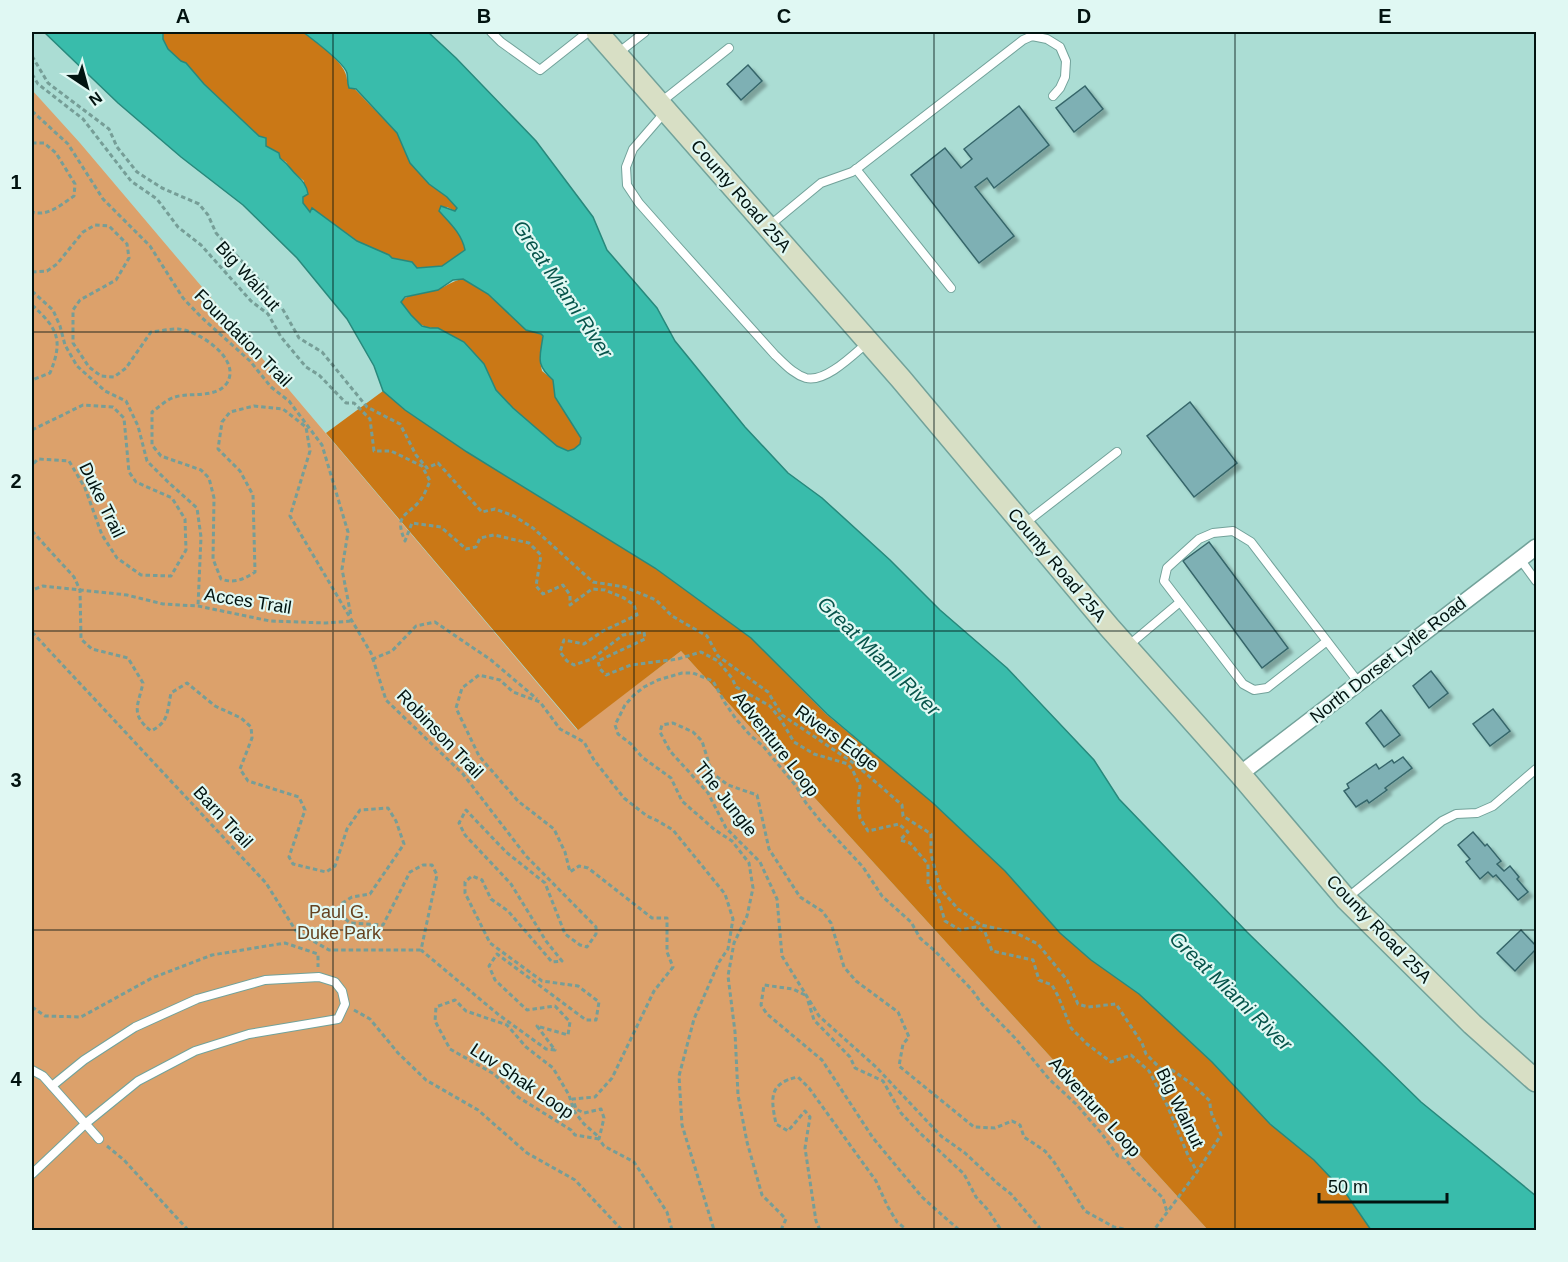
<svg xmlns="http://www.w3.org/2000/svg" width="1568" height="1262" font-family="Arial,sans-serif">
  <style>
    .green { fill: #dca16b }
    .forest { fill: #ca7816 }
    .water { fill: #39bcab; stroke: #28897c; stroke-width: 1.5; fill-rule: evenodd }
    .building { fill: #7eb0b4; stroke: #36666a; stroke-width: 1.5; filter: url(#shadow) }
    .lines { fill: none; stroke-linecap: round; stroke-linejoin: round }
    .service-casing { stroke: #72a29a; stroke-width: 10 }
    .minor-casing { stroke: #72a29a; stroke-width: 18 }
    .secondary-casing { stroke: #72a29a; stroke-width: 24 }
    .path { stroke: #769e97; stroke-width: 3; stroke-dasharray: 4.5 3; stroke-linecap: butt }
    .service { stroke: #fff; stroke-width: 8 }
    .minor { stroke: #fff; stroke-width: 15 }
    .secondary { stroke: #d8dfc5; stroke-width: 21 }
    .grid { fill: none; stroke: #021310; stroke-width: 1.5; stroke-opacity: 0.55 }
    .labels { text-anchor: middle; stroke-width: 4.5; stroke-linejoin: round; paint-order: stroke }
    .street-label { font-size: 18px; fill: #021310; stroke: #e0f8f3 }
    .park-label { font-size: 18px; fill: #654220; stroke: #e0f8f3 }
    .water-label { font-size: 20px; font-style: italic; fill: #07544b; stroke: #e0f8f3 }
    .neatline { fill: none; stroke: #021310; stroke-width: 2 }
    .grid-label { font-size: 20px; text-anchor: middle; font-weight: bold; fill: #021310 }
  </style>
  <defs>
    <filter id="shadow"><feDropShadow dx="4.5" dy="4.5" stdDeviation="1.5" flood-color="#0004"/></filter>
  </defs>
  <rect width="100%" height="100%" fill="#abddd4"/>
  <!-- green -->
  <polygon class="green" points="32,90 80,143 577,730 681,651 1208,1230 32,1230"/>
  <!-- forest -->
  <g class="forest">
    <path d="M163,32H303C316,43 348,63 347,81L397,133L410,163L429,184L447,197L457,208L455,211L447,207L439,211C450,223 462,234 465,250L442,266L417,268L412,262L392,258L357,241L312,208L310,212L303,203L304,181L292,171L286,162L280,158L279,153L266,146V138L259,136L204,84L186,63L181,61L168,49L163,39Z"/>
    <path d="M463,279L488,294L526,330L541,334L543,337L540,361L542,371L553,380L571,421L581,438L580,444L575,449L568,451L557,446L513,408L496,390L484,364L438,328C418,329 412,317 401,302C410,291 427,294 439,289C449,285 452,281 463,279Z"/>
    <polygon points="383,391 405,410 467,452 655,568 751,638 826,714 933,803 1005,871 1060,933 1091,960 1139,994 1212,1062 1241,1092 1314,1160 1347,1195 1371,1230 1208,1230 681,651 578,730 326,433"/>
  </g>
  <!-- water -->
  <path class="water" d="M44,32H163V39L168,49L181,61L186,63L204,84L259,136L266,138V146L279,153L280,158C285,162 287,164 291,169C298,178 306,181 308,194L303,197V203L310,212L312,208L357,241L389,255L392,258L412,262L417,268L442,266L465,250C462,234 450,223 439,211L441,206L455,211L457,208L447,197L429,184L410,163L397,133L356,89L349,88C347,83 348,78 347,73C344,62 313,40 303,32H428L456,58L536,141L593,217L607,250L657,308L675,341L745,427L788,473L822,498L890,560L940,610L1007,668L1094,760L1119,799L1247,932L1421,1102L1536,1196V1230H1371L1347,1195L1314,1160L1270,1124L1212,1062L1139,994L1091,960L1060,933L1005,871L933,803L827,714L751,638L655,568L467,452L405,410L383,391L374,366L347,319L297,258L243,205L181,157L118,103ZM463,279L488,294L526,330L541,334L543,336C540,358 535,364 553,380L555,397L581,438L580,444L574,449L568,451L557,446L513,408L496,390L484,364L464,342L438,328H430L422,326L411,315L401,302L405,297L438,290L453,280Z"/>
  <!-- building -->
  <g class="building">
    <polygon points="748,65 762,81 741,100 727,84"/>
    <polygon points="1085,86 1103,109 1074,132 1056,108"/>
    <polygon points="1019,106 1049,145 994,188 987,178 975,187 1014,236 979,263 911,175 945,148 961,168 972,159 964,149"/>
    <polygon points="1190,402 1237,463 1194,497 1147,436"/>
    <polygon points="1209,542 1288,648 1262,668 1183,561"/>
    <polygon points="1431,671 1448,693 1429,708 1413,686"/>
    <polygon points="1493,709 1510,731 1490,746 1473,724"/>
    <polygon points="1381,710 1400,735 1384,747 1366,723"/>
    <polygon points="1403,757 1412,768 1385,788 1387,790 1369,803 1367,800 1356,807 1344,791 1349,788 1347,784 1376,764 1379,769 1392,760 1394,763"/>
    <polygon points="1473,832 1485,846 1487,844 1501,861 1497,864 1504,871 1510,866 1519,877 1517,879 1528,892 1518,900 1496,875 1493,877 1488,872 1480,879 1466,862 1470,859 1458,845"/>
    <polygon points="1521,930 1536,946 1536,949 1515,971 1497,953"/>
  </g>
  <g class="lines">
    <defs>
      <g id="service">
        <polyline points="491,32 501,42 540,70 588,32"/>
        <polyline points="618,53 645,32"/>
        <polyline points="661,102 729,48"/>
        <path d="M665,112L633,149L626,167L627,185L639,203L670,238L775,355C784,363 793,374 806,378C825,383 853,355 867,343"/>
        <polyline points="856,169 951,288"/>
        <polyline points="769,226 821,183 852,172 859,167 1023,40 1032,36 1047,39 1060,47 1066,61 1065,77 1060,88 1053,96"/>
        <polyline points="1024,524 1117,452"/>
        <polyline points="1520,559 1536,581"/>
        <polyline points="1327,641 1267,688 1254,690 1243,684 1164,581 1167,568 1199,539 1213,533 1233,531 1251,542 1359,683"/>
        <polyline points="1129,645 1180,602"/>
        <polyline points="1347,898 1442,821 1456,814 1477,813 1493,806 1536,769"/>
        <polyline points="32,1070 43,1076 99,1139"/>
        <polyline points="32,1174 85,1124 138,1081 195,1051 249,1034 338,1019 345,1004 342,991 335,982 319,977 265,980 197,999 135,1027 84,1060 52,1086"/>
      </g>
      <polyline id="minor" points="1240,774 1536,547"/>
      <polyline id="secondary" points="597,32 901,379 1109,627 1240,774 1346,899 1472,1024 1536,1081"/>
    </defs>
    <!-- service casing -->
    <use href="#service" class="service-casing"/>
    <!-- minor casing -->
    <use href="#minor" class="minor-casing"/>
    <!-- secondary casing -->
    <use href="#secondary" class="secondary-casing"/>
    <!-- path -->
    <g class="path">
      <path d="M32,56L48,83L109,129L117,147L137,172L162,188L199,204L208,215L216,233L258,279L267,284V294L282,308L299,338L322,352L367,407L400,424L416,455L427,468L438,463L482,512L495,509L514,516L533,528L593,582L625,587L656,600L672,616L707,636L718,656L768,692L782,715L855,764L902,805L903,816L931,834V854L940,888L958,909L981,925L1016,933L1038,944L1067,980L1078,1004L1088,1007L1116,1004L1142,1043L1146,1054L1165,1073L1172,1070L1192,1084L1210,1101C1210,1117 1216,1121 1221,1135L1197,1172L1154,1230"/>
      <path d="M32,74L38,84L83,119L131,181L157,199L178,227L201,245L251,301L268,314L281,337L306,367L319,375L346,403H354L370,419L374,451H391L422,466L430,481C428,486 425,493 422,498C408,517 393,513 405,541L412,523L441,527L466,549L476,547L480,538L494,535L529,543L541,555L536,586L543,594L563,585L570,595V605L592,589L605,590L624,598L634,605L637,615L603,631L584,644L564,640L560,652L567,661L574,665L592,659L623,635L644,632L645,639L598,661L600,669L606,675L631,665L678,659L701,652L718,661L732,678L736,687L770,706L781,720L794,742L814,754L848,764L853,771L860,786L858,804L860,818L868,831L899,824L908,832L900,840L910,843L928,864V884L939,901L945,921L960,930L976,927L985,932L992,951L1033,960L1039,980L1052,985L1058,996L1071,1028L1087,1044L1111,1062L1131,1055L1149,1071L1167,1105L1187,1153L1197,1172"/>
      <polyline points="32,111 68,144 103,199 150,246 183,298 201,317 250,361 271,387 289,401 322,445 348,532 342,569 351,616"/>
      <path d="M32,143H44L56,153L75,184L74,196C62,204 48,217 32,212"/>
      <path d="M32,272L47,271L57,264L83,232L95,225L109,226L127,244L129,258L116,280L80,300L73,310V343L89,367L101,376L114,377L126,368L151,332C160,331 169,329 178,329C198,330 242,359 227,383C216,399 190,392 175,397C167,399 159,407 152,412V445L161,456L201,470L209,478L214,498L213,559L221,579C235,584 244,579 255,572L253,495L240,471L218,449L222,422L230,412L254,406L283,409L306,427L310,451L290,516L371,653L386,700L463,774L526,856L596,927V934L587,947L580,945L565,934L545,883L506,852L466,810L459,823L465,835L511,884L546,941L562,961L552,962L508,911L491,899L482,880L472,876L465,882V893L490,943L542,981L578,986L599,1002L596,1020H586L497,954L489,966L495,980L527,1010L555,1006L570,1022L568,1035L537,1026L555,1050L546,1049L499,1015L421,950"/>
      <polyline points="32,291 53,310 60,326 65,345 77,366 105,391 126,401 138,426 147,461 167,481 197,508 201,537 198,606"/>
      <path d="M32,305C57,328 64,339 50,373L32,380"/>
      <polyline points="32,430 83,405 113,407 124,418 129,472 136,482 172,498 185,519 186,550 171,576 141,575 117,558 102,535 85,488 69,461 38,459 32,465"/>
      <path d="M32,531L74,577L80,590L81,639L92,649L128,658L143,683C138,706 130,714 151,731C169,722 167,712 171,693L187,683L215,706L241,718L251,727L252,738L240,769L248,781L299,797L305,810L289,857L293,864L326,872L335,866L347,829L360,810L388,808L396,821L404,844L370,894L352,897L341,904V915L350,923L383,925L410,872L423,865H432L437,875L421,950"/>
      <polyline points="35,589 43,586 127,595 163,604 198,606 270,621 326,623 352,621"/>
      <polyline points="32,632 266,883 296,931 329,950 421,950"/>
      <polyline points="373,658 373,659 392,651 416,626 435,622 491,660 537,699"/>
      <polyline points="805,995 793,989 764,985 761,1005 767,1014 822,1060 873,1138 922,1197 959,1230"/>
      <polyline points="808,1001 814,1020 850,1057 855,1068 883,1081 901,1113 920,1133 964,1174 976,1197 988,1210 1001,1230"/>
      <polyline points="32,1007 45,1016 81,1017 152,978 212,955 285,943 318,954 318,967"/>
      <polyline points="354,1010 370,1019 398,1053 426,1080 478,1110 527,1153 575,1180 622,1230"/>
      <polyline points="599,1139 575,1135 571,1130 518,1097 494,1074 450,1049 435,1021 436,1007 455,1000 466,1011 507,1025 526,1047 553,1068 569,1095 574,1111 584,1124 599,1137"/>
      <polyline points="107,1146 124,1160 188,1230"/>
      <polyline points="672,1230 667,1212 634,1162 604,1146 599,1139 604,1118 601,1109 584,1113 576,1109 573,1099 595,1097 612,1078 654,991 673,967 667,952 667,918 652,918 588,868 579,866 570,872 565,852 554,829 518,801 479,756 456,708 462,688 479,675 500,680 513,692 540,702 560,729 584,742 594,760 624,798 647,816 658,821 673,830 725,894 733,919 728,949 719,962 694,1019 679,1076 682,1125 714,1230"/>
      <polyline points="781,1230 786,1219 762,1195 747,1142 738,1095 735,1032 728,976 734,943 747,916 753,888 749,863 732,841 715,830 682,801 671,778 642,757 631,744 618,734 615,725 625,705 634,695 644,687 658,680 682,673 693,673 713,681 725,703 736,719 750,735 763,746 796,786 806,803 822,823 863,867 882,896 911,922 920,938 936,952 972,990 982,1004 1016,1039 1049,1079 1076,1104 1102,1134 1118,1156 1125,1158 1133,1169 1163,1198 1167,1212"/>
      <path d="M820,1230L816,1221L805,1148L810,1117L805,1111L788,1131L776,1124C771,1099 768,1083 798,1077L809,1088L876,1181L888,1207L897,1222L907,1230"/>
      <polyline points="1040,1230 1039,1227 1011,1194 997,1183 965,1153 941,1136 876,1067 819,1016 782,956 777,899 760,862 726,828 708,793 670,751 660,732 662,725 673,723 693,732 702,741 712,773 728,785 757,795 769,849 800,897 822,911 831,923 844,967 856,981 898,1012 909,1037 903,1044 899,1066 974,1127 995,1128 1012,1121 1020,1125 1024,1137 1045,1151 1054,1162 1085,1211 1114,1227 1129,1230"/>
    </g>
    <!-- service -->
    <use href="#service" class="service"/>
    <!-- minor -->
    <use href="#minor" class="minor"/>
    <!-- secondary -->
    <use href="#secondary" class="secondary"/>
  </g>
  <!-- grid -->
  <path class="grid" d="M333,32V1230M634,32V1230M934,32V1230M1235,32V1230M32,332H1536M32,631H1536M32,930H1536"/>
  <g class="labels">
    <!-- street labels -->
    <g class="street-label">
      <text transform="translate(741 196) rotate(49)" y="6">County Road 25A</text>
      <text transform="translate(248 276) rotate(48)" y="6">Big Walnut</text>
      <text transform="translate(243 338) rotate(45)" y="6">Foundation Trail</text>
      <text transform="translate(102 500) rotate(64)" y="6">Duke Trail</text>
      <text transform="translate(1057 565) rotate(50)" y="6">County Road 25A</text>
      <text transform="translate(248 601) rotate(9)" y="6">Acces Trail</text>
      <text transform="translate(1388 660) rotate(-38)" y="6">North Dorset Lytle Road</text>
      <text transform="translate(440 734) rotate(46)" y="6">Robinson Trail</text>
      <text transform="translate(837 738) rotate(36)" y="6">Rivers Edge</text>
      <text transform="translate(776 744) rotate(52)" y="6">Adventure Loop</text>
      <text transform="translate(726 799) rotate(52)" y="6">The Jungle</text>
      <text transform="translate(223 817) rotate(47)" y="6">Barn Trail</text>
      <text transform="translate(1379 929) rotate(46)" y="6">County Road 25A</text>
      <text transform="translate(522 1081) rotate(34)" y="6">Luv Shak Loop</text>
      <text transform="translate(1095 1107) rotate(48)" y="6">Adventure Loop</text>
      <text transform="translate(1180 1108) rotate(64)" y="6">Big Walnut</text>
    </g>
    <!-- park labels -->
    <g class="park-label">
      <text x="339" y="918">Paul G.<tspan x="339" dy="21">Duke Park</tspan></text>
    </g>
    <!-- water labels -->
    <g class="water-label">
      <text transform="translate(563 289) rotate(56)" y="7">Great Miami River</text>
      <text transform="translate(879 656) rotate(44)" y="7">Great Miami River</text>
      <text transform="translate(1231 991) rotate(44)" y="7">Great Miami River</text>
    </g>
  </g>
  <!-- border -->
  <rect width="1568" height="1262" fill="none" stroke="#e0f8f3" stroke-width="66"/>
  <!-- north arrow -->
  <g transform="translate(87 87) rotate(144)" stroke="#e0f8f3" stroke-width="4.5" paint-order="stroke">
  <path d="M0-4.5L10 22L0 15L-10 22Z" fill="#021310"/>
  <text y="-9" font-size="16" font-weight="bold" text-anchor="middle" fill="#021310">N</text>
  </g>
  <!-- scale -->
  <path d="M1319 1193v9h128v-9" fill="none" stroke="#021310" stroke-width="3"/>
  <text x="1328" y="1193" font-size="18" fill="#021310" stroke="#e0f8f3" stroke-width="4.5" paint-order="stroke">50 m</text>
  <rect x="33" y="33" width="1502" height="1196" class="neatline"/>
  <g class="grid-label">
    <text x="183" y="23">A</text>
    <text x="484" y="23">B</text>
    <text x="784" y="23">C</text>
    <text x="1084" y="23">D</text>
    <text x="1385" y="23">E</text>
    <text x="16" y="189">1</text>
    <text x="16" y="488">2</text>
    <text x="16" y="787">3</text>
    <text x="16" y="1086">4</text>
  </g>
</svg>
